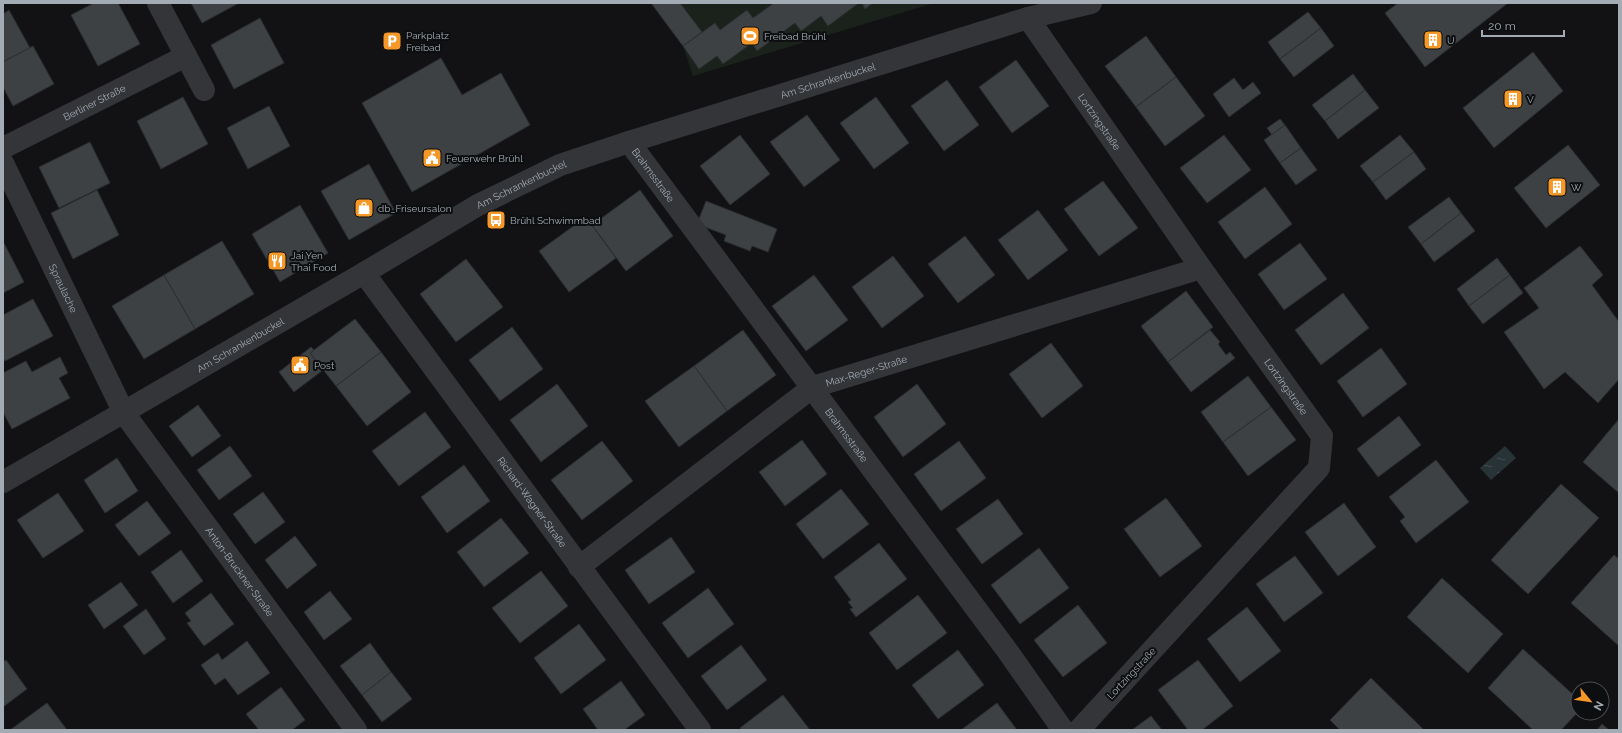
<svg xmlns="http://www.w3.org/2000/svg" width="1622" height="733" font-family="Raleway,sans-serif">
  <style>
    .green { fill: #1a221b }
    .water { fill: url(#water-ripples) }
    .building { fill: #3e4144; stroke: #2c2d30 }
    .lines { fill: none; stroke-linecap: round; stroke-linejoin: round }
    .minor { stroke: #333539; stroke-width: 22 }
    .labels { text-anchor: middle; stroke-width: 4; stroke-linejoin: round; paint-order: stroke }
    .poi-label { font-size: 10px; fill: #a3abb5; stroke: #0d0e0f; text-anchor: start }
    .street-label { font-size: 10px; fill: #a3abb5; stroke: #0d0e0f }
  </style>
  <defs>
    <pattern id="water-ripples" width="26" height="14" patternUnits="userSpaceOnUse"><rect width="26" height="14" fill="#283338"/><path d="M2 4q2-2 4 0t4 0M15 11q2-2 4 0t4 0" fill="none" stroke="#444e53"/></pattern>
  </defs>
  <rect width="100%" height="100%" fill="#121214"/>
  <!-- green -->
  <polygon class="green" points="651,3 934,3 693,76 683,46"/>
  <!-- water -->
  <polygon class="water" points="1505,446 1516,458 1491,480 1480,468"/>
  <!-- building -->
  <g class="building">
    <polygon points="94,3 118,3 140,44 98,66 71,15"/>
    <polygon points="191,3 239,3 202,23"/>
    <polygon points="651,3 680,3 702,32 683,46"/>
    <polygon points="774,3 859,3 828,26 821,16 801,31 795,23 757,51 752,43 723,64 717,56 699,69 683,46 715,23 720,30 747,10 753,18"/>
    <polygon points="862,3 873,3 865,9"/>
    <polygon points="1398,3 1508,3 1425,67 1385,13"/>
    <polygon points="9,10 30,48 3,62 3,14"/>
    <polygon points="1308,12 1321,28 1280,59 1268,42"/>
    <polygon points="260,18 284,63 234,89 211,45"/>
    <polygon points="1321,28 1334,46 1294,77 1280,59"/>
    <polygon points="1146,36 1176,77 1136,107 1105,66"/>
    <polygon points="33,46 54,84 13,106 3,87 3,62"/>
    <polygon points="1533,52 1563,91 1494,148 1463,108"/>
    <polygon points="441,58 462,95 501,73 530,125 412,192 362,103"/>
    <polygon points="1016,60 1049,106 1012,133 979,87"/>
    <polygon points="1353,74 1365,90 1325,121 1312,105"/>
    <polygon points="1176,77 1205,116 1165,146 1136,107"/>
    <polygon points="1234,78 1243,90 1253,82 1261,93 1229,117 1213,94"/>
    <polygon points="947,80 979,125 944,151 911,106"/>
    <polygon points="1365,90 1379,108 1338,139 1325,121"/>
    <polygon points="183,97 208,144 161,169 137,121"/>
    <polygon points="876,97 909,143 874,169 840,123"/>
    <polygon points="269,106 290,146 248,169 227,128"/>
    <polygon points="807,115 840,160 804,187 770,142"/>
    <polygon points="1280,119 1285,125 1272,135 1267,128"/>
    <polygon points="1285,125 1301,148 1280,163 1264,140"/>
    <polygon points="740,135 770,174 730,205 700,166"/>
    <polygon points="1224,135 1251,170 1207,203 1180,168"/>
    <polygon points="1400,135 1414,152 1373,182 1360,166"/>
    <polygon points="90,142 110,183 59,208 39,167"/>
    <polygon points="1568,145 1600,185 1546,228 1514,188"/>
    <polygon points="1301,148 1317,170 1296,185 1280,163"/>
    <polygon points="1414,152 1426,169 1386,200 1373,182"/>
    <polygon points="369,164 396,213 349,240 321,191"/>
    <polygon points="1103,181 1138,228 1099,256 1064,209"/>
    <polygon points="1265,187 1292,224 1245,259 1218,222"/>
    <polygon points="97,190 119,235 73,259 51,213"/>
    <polygon points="640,190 673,236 626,271 592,225"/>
    <polygon points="1449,197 1461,213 1421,244 1408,227"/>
    <polygon points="706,201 777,229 768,252 752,246 750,251 724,241 726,235 697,224"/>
    <polygon points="300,205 328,253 280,282 252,234"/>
    <polygon points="1038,210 1068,250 1028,280 998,240"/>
    <polygon points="1461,213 1475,231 1434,262 1421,244"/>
    <polygon points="586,217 616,258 569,292 539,251"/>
    <polygon points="965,236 995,275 958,303 928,264"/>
    <polygon points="222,241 254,294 195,329 164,275"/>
    <polygon points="4,243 24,282 3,293 3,244"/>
    <polygon points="1300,243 1327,279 1284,310 1258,274"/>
    <polygon points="1580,246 1603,275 1592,285 1619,322 1619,379 1598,403 1565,372 1544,389 1504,332 1539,308 1524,288"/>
    <polygon points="893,256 924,296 882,328 852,287"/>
    <polygon points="1497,258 1510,275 1469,306 1457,289"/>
    <polygon points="466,259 503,307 456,342 420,294"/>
    <polygon points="164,275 195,329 144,359 112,306"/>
    <polygon points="814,275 848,320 806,351 772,306"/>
    <polygon points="1510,275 1523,293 1483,324 1469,306"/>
    <polygon points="1186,291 1213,327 1168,362 1141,326"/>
    <polygon points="1343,293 1369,328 1321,365 1295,330"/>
    <polygon points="33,299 53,336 5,361 3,358 3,315"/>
    <polygon points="355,319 381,352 336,386 310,353"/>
    <polygon points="512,327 543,369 500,401 469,360"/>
    <polygon points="743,330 776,375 727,411 694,366"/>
    <polygon points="1210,330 1220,342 1218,344 1226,355 1230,352 1235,358 1191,392 1168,362"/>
    <polygon points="1051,343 1083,386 1042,418 1009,374"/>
    <polygon points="311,347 314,350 310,353 323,370 294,392 279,372"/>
    <polygon points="1381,348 1407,384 1363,417 1337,381"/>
    <polygon points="381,352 411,392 367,426 336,386"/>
    <polygon points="60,357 68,373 59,378 70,398 12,429 3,412 3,373 26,361 32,372"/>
    <polygon points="694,366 727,411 679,447 645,401"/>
    <polygon points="1248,376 1271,407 1223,442 1201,412"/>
    <polygon points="557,384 588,426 541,462 510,420"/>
    <polygon points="917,384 946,424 903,457 874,417"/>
    <polygon points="198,405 221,436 192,457 169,426"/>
    <polygon points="1271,407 1296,440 1248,476 1223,442"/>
    <polygon points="425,412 451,447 399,486 372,451"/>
    <polygon points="1399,416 1421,445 1378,477 1357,449"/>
    <polygon points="1619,419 1619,493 1583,462"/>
    <polygon points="802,440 827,474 785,506 759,472"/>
    <polygon points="602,441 633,481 582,520 551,480"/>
    <polygon points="959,441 986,478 941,511 914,474"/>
    <polygon points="230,446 252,476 219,500 197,470"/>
    <polygon points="117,458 138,491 105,513 84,480"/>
    <polygon points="1436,460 1469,502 1416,543 1400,521 1405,517 1389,497"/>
    <polygon points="464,465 490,501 447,533 421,497"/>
    <polygon points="1561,484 1599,518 1528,594 1491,560"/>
    <polygon points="841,489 869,524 823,559 796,524"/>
    <polygon points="263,492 285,522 255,544 233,514"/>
    <polygon points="58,493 84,531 43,558 17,520"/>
    <polygon points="1166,498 1202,546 1160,577 1124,529"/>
    <polygon points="998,499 1023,534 982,564 956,529"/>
    <polygon points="147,501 171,533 139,556 115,525"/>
    <polygon points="1344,503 1376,547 1338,576 1305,532"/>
    <polygon points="501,518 529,553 484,587 457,552"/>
    <polygon points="295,536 317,565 287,589 265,560"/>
    <polygon points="671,537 695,572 649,604 625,570"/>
    <polygon points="879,543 907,579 856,617 850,609 853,608 848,602 851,600 834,577"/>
    <polygon points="1039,548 1069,588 1020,624 991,585"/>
    <polygon points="181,550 203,581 173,603 151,572"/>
    <polygon points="1614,555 1619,559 1619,646 1571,603"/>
    <polygon points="1295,556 1323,593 1284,622 1256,584"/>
    <polygon points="541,571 568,606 520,643 492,608"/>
    <polygon points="1442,578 1503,634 1468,673 1407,617"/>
    <polygon points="121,582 138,605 104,629 88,605"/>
    <polygon points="708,588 734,624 688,658 662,623"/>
    <polygon points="330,591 352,619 324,640 304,612"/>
    <polygon points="211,593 234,624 204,646 187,623 191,621 185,613"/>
    <polygon points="918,595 947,633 897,670 869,633"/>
    <polygon points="1078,605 1107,643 1063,677 1034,640"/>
    <polygon points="1247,607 1281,651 1240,682 1207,639"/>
    <polygon points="146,609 166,639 144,655 123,626"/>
    <polygon points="579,624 606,660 561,694 534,658"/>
    <polygon points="247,641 270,673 238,695 225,678 215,685 201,665 218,653 222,660"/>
    <polygon points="370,643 391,672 362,695 340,666"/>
    <polygon points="741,645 767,680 727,710 701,676"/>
    <polygon points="1523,649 1578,699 1578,712 1561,730 1533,730 1488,688"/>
    <polygon points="958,650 984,685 938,719 912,685"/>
    <polygon points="6,660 27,689 3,707 3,662"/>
    <polygon points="1198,660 1233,706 1202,730 1188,730 1158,690"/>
    <polygon points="391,672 412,699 382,722 362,695"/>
    <polygon points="1371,678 1424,730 1340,730 1330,720"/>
    <polygon points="621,681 645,715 624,730 598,730 583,709"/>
    <polygon points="281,687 305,720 292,730 259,730 246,714"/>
    <polygon points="783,695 810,730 741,730 740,728"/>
    <polygon points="47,703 67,730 10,730"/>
    <polygon points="997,703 1017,730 961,730"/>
    <polygon points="1151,716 1162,730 1132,730"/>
    <polygon points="1602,724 1609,730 1597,730"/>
  </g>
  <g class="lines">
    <!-- minor -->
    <g class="minor">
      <path id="s1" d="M1028,18L1201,268L1322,436L1319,468L1079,730"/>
      <polyline points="186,56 204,90"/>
      <path id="s2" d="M629,142L1006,649L1063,730"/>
      <path id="s3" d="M3,148L186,56L158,3"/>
      <path id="s4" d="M3,163L124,413L356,730"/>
      <path id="s5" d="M364,273L700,730"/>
      <path id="s6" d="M3,482L364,273L478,205L560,165L629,142L1028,18L1091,3"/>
      <path id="s7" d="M579,567L813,387L1201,268"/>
    </g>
  </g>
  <!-- icons -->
  <defs>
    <symbol id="stadium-square" viewBox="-11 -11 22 22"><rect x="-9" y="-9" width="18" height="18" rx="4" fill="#f69828" stroke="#0d0e0f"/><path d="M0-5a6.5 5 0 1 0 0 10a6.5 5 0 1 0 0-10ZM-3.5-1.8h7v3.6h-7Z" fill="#fff"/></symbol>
    <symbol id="building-square" viewBox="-11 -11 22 22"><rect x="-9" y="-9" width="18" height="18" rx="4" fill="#f69828" stroke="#0d0e0f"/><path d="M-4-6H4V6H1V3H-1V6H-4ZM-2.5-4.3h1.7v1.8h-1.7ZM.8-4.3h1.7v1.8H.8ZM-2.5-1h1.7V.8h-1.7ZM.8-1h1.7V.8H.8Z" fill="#fff"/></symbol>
    <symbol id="parking-square" viewBox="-11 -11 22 22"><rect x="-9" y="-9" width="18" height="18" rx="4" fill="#f69828" stroke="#0d0e0f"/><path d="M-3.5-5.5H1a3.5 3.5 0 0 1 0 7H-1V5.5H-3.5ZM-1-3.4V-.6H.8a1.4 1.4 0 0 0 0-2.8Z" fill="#fff"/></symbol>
    <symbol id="civic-square" viewBox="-11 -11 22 22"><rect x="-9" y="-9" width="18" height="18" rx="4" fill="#f69828" stroke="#0d0e0f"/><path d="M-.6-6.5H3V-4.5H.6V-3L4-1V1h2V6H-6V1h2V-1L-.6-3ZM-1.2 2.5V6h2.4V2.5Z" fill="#fff"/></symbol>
    <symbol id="shop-square" viewBox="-11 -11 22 22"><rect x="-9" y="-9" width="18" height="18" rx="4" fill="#f69828" stroke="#0d0e0f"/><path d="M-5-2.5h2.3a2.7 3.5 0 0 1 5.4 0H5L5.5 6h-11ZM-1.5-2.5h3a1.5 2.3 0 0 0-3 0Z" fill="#fff"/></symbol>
    <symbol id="bus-square" viewBox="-11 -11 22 22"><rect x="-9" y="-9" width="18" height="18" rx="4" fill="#f69828" stroke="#0d0e0f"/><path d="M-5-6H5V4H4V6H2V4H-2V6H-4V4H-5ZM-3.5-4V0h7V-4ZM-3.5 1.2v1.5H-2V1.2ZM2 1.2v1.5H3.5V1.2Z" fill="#fff"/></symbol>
    <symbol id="restaurant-square" viewBox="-11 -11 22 22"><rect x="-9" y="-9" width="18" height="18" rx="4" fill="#f69828" stroke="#0d0e0f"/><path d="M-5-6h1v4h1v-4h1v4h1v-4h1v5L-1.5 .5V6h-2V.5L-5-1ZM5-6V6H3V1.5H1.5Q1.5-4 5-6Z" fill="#fff"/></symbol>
  </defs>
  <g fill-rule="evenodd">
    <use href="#stadium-square" x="739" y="25" width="22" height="22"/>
    <use href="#building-square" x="1422" y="29" width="22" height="22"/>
    <use href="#parking-square" x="381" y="30" width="22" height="22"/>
    <use href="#building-square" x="1502" y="88" width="22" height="22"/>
    <use href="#civic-square" x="421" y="147" width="22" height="22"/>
    <use href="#building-square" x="1546" y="176" width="22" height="22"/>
    <use href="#shop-square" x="353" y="197" width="22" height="22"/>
    <use href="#bus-square" x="485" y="209" width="22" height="22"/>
    <use href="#restaurant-square" x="266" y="250" width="22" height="22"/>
    <use href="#civic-square" x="289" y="354" width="22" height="22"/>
  </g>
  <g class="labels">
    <!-- poi labels -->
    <g class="poi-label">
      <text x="406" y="39">Parkplatz<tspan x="406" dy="12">Freibad</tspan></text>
      <text x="764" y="40">Freibad Brühl</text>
      <text x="1447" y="44">U</text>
      <text x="1527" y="103">V</text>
      <text x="446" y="162">Feuerwehr Brühl</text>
      <text x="1571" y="191">W</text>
      <text x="378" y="212">db_Friseursalon</text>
      <text x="510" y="224">Brühl Schwimmbad</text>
      <text x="291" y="259">Jai Yen<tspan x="291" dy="12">Thai Food</tspan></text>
      <text x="314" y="369">Post</text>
    </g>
    <!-- street labels -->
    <g class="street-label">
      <text dy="4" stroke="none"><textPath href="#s6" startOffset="922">Am Schrankenbuckel</textPath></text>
      <text dy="4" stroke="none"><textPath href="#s3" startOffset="102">Berliner Straße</textPath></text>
      <text dy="4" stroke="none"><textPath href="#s1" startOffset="126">Lortzingstraße</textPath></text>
      <text dy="4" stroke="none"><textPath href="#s2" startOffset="41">Brahmsstraße</textPath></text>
      <text dy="4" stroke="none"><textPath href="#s6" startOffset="598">Am Schrankenbuckel</textPath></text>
      <text dy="4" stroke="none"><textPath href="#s4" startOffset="139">Spraulache</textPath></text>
      <text dy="4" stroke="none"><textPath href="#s6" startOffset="274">Am Schrankenbuckel</textPath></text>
      <text dy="4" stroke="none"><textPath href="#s7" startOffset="351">Max-Reger-Straße</textPath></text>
      <text dy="4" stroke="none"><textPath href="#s1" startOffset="450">Lortzingstraße</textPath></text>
      <text dy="4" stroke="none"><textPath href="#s2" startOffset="365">Brahmsstraße</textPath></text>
      <text dy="4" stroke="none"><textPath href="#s5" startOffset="284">Richard-Wagner-Straße</textPath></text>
      <text dy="4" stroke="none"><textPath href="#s4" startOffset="474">Anton-Bruckner-Straße</textPath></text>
      <text transform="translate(1131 673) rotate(-47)" y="4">Lortzingstraße</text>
    </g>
  </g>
  <!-- border -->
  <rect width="1622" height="733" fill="none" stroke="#a3abb5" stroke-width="8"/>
  <!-- north arrow -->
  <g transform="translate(1590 701) rotate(119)"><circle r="19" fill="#0d0e0f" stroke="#494d51"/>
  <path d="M0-3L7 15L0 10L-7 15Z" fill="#f69828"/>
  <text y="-6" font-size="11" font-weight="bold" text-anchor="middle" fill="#a3abb5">N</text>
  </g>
  <!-- scale -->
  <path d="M1482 30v6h82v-6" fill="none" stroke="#a3abb5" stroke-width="2"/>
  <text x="1488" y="30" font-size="12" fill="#a3abb5" stroke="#0d0e0f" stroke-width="3" paint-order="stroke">20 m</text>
</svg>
